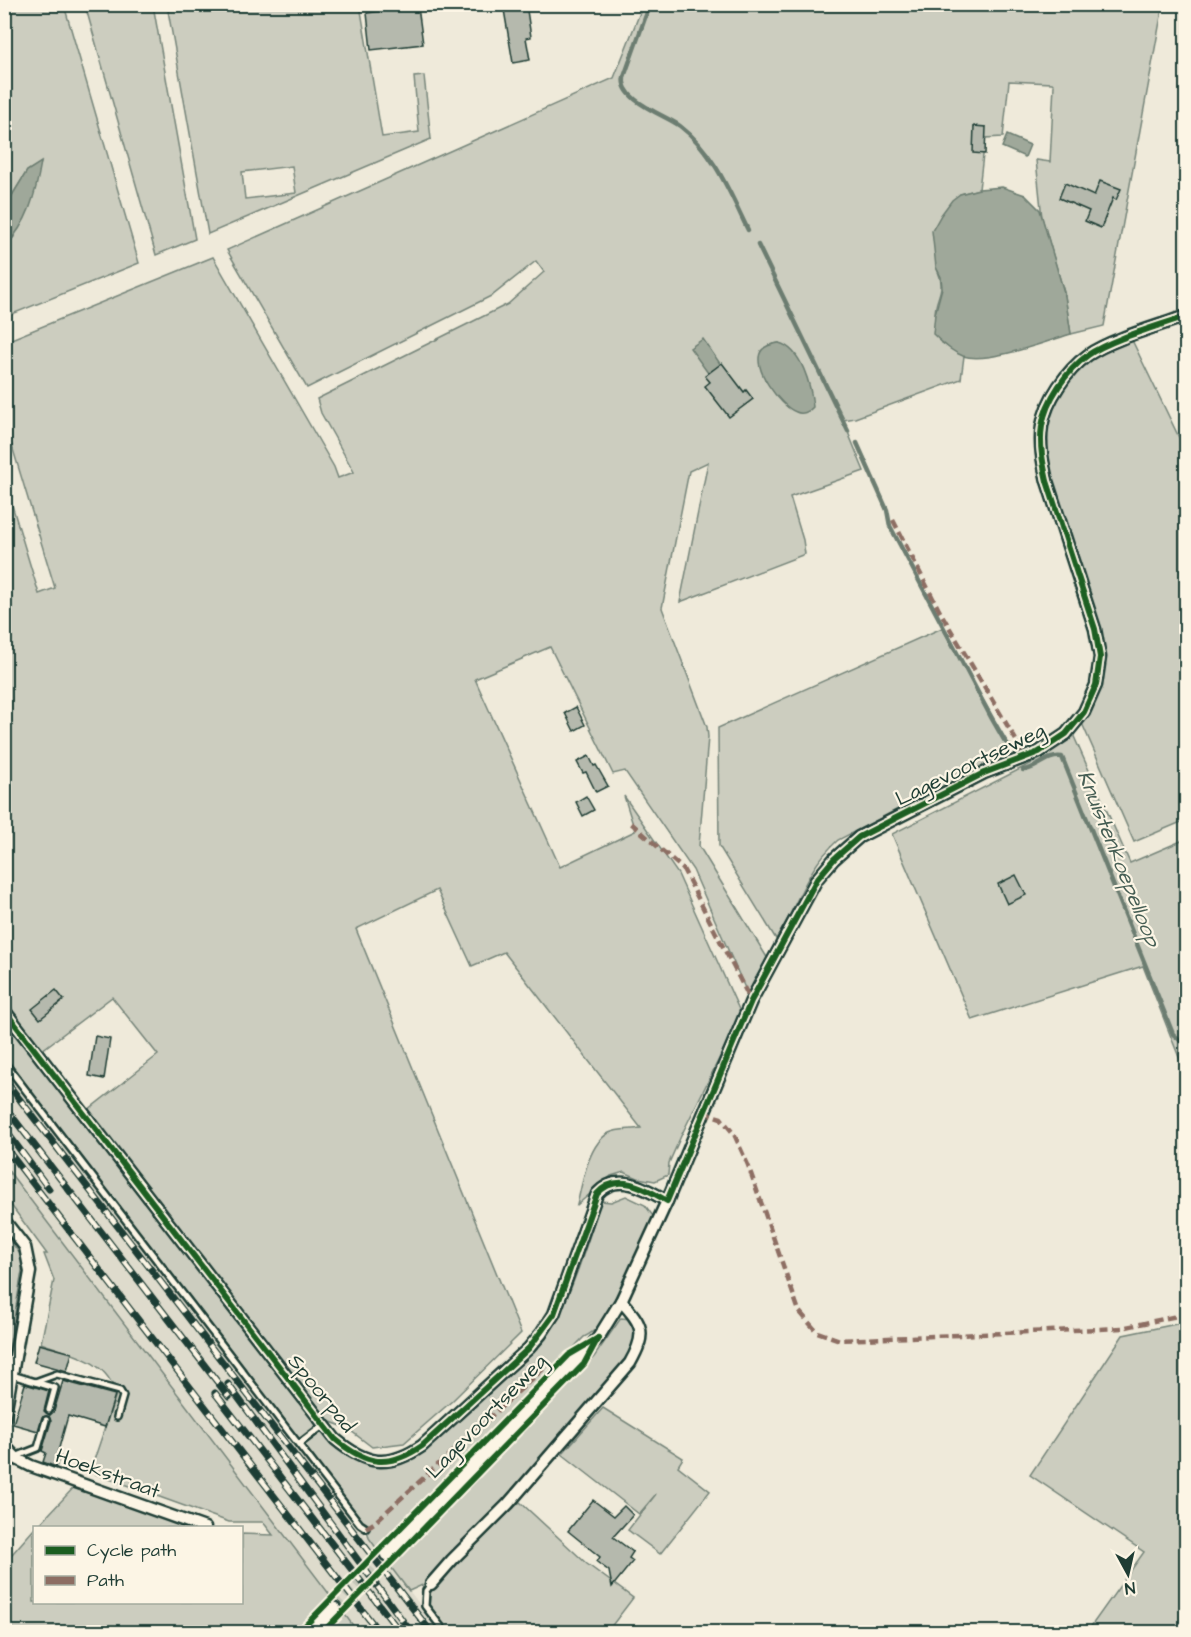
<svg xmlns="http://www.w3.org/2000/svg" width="1191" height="1637" font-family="'Architects Daughter',sans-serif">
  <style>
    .built { fill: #dedbcc }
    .green { fill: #cccdbf; stroke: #76857a; stroke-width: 1.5; fill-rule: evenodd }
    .water { fill: #9fa89a; stroke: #6c7d71; stroke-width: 1.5 }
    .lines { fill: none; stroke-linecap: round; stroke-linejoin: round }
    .stream { stroke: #6c7d71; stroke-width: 4.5 }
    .building { fill: #b5b9ad; stroke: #1f3d34; stroke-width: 1.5 }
    .minor-tunnel { stroke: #c5c7b9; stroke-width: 10; stroke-dasharray: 10 5; stroke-linecap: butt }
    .service-casing { stroke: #1f3d34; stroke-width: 10 }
    .minor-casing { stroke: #1f3d34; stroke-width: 15 }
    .service { stroke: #fcf5e5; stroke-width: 5 }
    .minor { stroke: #fcf5e5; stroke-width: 10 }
    .rail-casing { stroke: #1f3d34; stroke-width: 7 }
    .rail { stroke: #fcf5e5; stroke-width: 4.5; stroke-dasharray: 14; stroke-linecap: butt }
    .quiet { stroke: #8d6e63; stroke-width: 4.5; stroke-dasharray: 9 4.5; stroke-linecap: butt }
    .cycleway-casing { stroke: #fcf5e5; stroke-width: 10 }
    .cycleway { stroke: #1b5e20; stroke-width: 6 }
    .labels { text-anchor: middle; stroke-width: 4.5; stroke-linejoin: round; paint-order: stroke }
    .street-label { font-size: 21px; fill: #1f3d34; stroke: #fcf5e5 }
    .water-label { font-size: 22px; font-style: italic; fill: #455d53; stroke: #fcf5e5 }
  </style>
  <rect width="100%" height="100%" fill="#efeada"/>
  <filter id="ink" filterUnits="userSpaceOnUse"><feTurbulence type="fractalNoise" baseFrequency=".0167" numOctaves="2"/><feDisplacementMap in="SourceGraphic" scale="12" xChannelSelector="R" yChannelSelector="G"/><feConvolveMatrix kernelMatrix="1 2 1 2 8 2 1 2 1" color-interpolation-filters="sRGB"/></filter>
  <g filter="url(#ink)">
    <!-- built -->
    <polygon class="built" points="4,1066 377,1549 441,1632 358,1632 278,1529 5,1165"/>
    <!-- green -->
    <g class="green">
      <polygon points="5,5 64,5 139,263 5,317 5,246 14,237 41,163 27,171 5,207"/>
      <polygon points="85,5 153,5 195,239 156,255"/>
      <path d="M167,5H360L382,137L419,132L414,77L424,76L431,139L208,234ZM292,166L296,193L245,199L242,172Z"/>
      <path d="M643,5H1163L1104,326L1071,334L1065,296L1042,218L1036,160L1050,162L1054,85L1052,83L1009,81L1003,137L985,138L979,189L960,194L936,267C948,292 935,294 935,315C935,324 940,334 942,343L964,356L961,379L855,418L843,420L864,471L790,497L803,540L805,554L680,602L708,462L689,471L662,608L707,727L708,737L699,846L768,959L748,995L693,870L625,771L613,774L550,647L475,679L560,867L635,831L624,796L678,874L741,1014L681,1136L669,1163L668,1175L655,1181L638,1178L624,1172L611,1176L577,1205C582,1184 588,1144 609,1133C618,1128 631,1130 641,1128L504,952L472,966L437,890L356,929L521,1333L452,1401L404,1443L372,1447L347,1428L328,1421L88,1110L158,1055L112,997L42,1050L5,1001V482L39,594L55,588L5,423L4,342L213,257L334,467L338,478L354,472L321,413L317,399L508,304L544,272L536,261L493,295L307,388L227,250L614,78ZM779,343L787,406L765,379L761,351L769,345Z"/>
      <polygon points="1130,336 1186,452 1186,820 1134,842 1081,721 1103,663 1046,472 1045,430 1051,412 1073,374 1086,361"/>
      <path d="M942,628L1012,750L838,840C803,872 800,903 776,939L719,846L718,728Z"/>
      <polygon points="1072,732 1130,863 1186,839 1186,1075 1143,966 972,1020 892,834 1040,759 1057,747"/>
      <path d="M5,1019L331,1443C364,1471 388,1473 426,1451L532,1352C570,1310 583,1253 601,1201L611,1202L626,1196L645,1205L653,1216C639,1248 617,1323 584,1337L377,1549L369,1538L366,1526L5,1057Z"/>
      <path d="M4,1165L358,1632H326L342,1617L328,1599L295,1632H5V1562L34,1529V1602H242V1534L273,1535L263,1522H229L90,1472L116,1395C108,1360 71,1354 41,1343L54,1280L44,1254H47L5,1197Z"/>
      <polygon points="5,1234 24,1259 5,1372"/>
      <path d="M621,1318L632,1319C639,1333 634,1342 629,1355L549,1453L427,1583L409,1591L390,1566L594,1357Z"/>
      <polygon points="1186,1322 1186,1632 1087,1632 1144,1552 1030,1475 1123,1335"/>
      <polygon points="603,1408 683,1458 678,1466 710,1491 660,1554 628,1530 656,1494 639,1514 562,1454"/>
      <polygon points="77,1484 200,1528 36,1528"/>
      <polygon points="520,1502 587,1564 633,1598 607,1632 448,1632 429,1606 430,1594 433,1587 457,1561"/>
    </g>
    <!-- water -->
    <g class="water">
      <polygon points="1007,135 1030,145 1025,157 1002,147"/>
      <path d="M41,162C36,193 28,224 5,246V207L27,171Z"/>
      <path d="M1002,187L1025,195L1040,210L1065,296L1071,334C1045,342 988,364 963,356C952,352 941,342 933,334L935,314L942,288L941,277L936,267L932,231L941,215L952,200L960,194L979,189Z"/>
      <polygon points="703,339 721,365 708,373 690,348"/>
      <path d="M779,343C802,349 811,386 813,407C809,412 802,415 796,412C781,407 749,366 762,350C766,345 773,344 779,343Z"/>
    </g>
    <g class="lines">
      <!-- stream -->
      <g class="stream">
        <path d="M650,4L624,77C619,100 665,115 680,126C714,152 730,193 748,230"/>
        <polyline points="758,245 848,431"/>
        <polyline points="857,443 887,510 890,526 992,719 1004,740 1011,748"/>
        <path d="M1023,770C1036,770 1048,754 1062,757L1173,1034L1181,1041"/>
      </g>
    </g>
    <!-- building -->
    <g class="building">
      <polygon points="389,4 414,4 415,7 418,7 423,44 371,50 367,13 390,10"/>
      <polygon points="503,4 526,4 531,37 526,38 530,60 513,63"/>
      <polygon points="974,126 986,127 985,154 973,153"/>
      <polygon points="1100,181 1121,189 1116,200 1113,198 1101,228 1085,221 1089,211 1059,198 1065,183 1094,196"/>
      <polygon points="722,363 744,392 746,390 753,399 729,417 705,386 710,382 705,376"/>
      <polygon points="576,707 585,725 574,731 565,713"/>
      <polygon points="589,756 594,766 596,765 608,786 596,792 586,772 583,773 577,762"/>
      <polygon points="586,796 594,810 583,816 576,802"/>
      <polygon points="1016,875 1026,895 1007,904 998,884"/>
      <polygon points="56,990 64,1000 40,1019 32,1009"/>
      <polygon points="95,1036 110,1039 104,1079 89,1076"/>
      <polygon points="39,1344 72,1353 67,1371 34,1362"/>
      <polygon points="63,1381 115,1395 105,1427 68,1416 57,1455 60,1456 56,1467 43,1462 46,1453 42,1451 51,1421 49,1416 42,1417 38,1431 13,1424 25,1384 49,1391 44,1411 50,1415 54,1411"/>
      <polygon points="593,1500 614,1516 624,1506 633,1515 613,1537 633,1552 629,1558 633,1561 612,1587 609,1571 597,1562 600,1557 568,1531"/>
    </g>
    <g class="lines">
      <!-- minor-tunnel -->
      <polyline class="minor-tunnel" points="335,1608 386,1555"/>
      <defs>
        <g id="service">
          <polyline points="4,1062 360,1524 366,1528"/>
          <polyline points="12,1375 55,1388 49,1410"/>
          <polyline points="35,1382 57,1374 120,1391 123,1396 117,1417"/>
          <polyline points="299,1444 324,1425"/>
          <polyline points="4,1472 15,1457 38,1448 46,1420"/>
          <polyline points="431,1584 426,1591 425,1606 445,1632"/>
        </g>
        <g id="minor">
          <path d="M4,1010L335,1439C366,1465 388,1469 422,1446L529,1348L541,1334L554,1314L597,1194C617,1171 645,1188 667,1201"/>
          <polyline points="4,1220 25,1247 30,1272 4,1419"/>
          <polyline points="4,1445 17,1459 31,1466 205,1528"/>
          <path d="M386,1555L598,1338L621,1301L667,1201L751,1001L817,879L834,859L859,837L984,773L1039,752L1066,734L1084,712L1096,685L1100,657L1095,629L1047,481C1043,463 1039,445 1042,426C1046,400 1067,370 1088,355C1111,339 1159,326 1186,316"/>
          <path d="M431,1584L452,1560L508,1504L630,1363C647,1333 643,1325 621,1301"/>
          <polyline points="311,1632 335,1608"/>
        </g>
      </defs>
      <!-- service casing -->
      <use href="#service" class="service-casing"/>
      <!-- minor casing -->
      <use href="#minor" class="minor-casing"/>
      <!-- service -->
      <use href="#service" class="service"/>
      <!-- minor -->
      <use href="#minor" class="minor"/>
      <defs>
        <g id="rail">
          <polyline points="4,1079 431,1632"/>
          <polyline points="4,1106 229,1397"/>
          <polyline points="4,1128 49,1189"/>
          <polyline points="4,1146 379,1632"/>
          <polyline points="228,1384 411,1632"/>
          <polyline points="215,1393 400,1632"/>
        </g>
      </defs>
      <!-- rail casing -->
      <use href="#rail" class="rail-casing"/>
      <!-- rail -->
      <use href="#rail" class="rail"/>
      <!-- quiet -->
      <g class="quiet">
        <polyline points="893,520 939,610 1026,757"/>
        <polyline points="631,823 683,869 751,1001"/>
        <polyline points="703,1112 721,1118 734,1134 748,1165 799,1311 817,1332 840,1340 1122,1328 1186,1314"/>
        <polyline points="366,1528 374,1523 543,1369"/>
      </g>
      <defs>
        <g id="cycleway">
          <path d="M4,1010L335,1439C366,1465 388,1469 422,1446L529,1348L554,1314L597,1194C617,1171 645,1188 667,1201L751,1001L817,879L834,859L859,837L984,773L1039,752L1066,734L1084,712L1096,685L1100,657L1095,629L1047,481C1043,463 1039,445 1042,426C1046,400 1067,370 1088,355C1111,339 1159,326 1186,316"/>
          <polyline points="299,1632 569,1355 598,1338"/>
          <polyline points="323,1632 584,1364 598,1338"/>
        </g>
      </defs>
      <!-- cycleway casing -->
      <use href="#cycleway" class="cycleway-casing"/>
      <!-- cycleway -->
      <use href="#cycleway" class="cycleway"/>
    </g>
  </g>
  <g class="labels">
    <!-- street labels -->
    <g class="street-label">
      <text transform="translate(970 764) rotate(-26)" y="7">Lagevoortseweg</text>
      <text transform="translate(322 1393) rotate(51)" y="7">Spoorpad</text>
      <text transform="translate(486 1416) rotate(-46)" y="7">Lagevoortseweg</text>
      <text transform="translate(108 1473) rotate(20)" y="7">Hoekstraat</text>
    </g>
    <!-- water labels -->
    <g class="water-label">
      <text transform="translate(1120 858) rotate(68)" y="8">Knuistenkoepelloop</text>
    </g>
  </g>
  <!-- margin -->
  <rect width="1191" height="1637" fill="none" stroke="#fcf5e5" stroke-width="24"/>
  <rect x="12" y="12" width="1167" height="1613" fill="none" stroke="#1f3d34" stroke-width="2" filter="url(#ink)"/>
  <!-- legend -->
  <rect x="33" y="1526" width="210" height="78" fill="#fcf5e5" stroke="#a4ab9e" stroke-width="1.5"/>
  <rect x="45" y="1546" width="30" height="9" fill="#1b5e20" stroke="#a4ab9e" stroke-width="1.5"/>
  <text x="87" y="1556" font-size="18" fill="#1f3d34">Cycle path</text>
  <rect x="45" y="1576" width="30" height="9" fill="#8d6e63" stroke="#a4ab9e" stroke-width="1.5"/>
  <text x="87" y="1586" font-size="18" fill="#1f3d34">Path</text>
  <!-- north arrow -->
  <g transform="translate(1128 1574) rotate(172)" stroke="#fcf5e5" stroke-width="4.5" paint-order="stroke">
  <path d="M0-4.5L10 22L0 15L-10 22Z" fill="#1f3d34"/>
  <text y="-9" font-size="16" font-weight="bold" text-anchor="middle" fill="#1f3d34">N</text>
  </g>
</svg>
